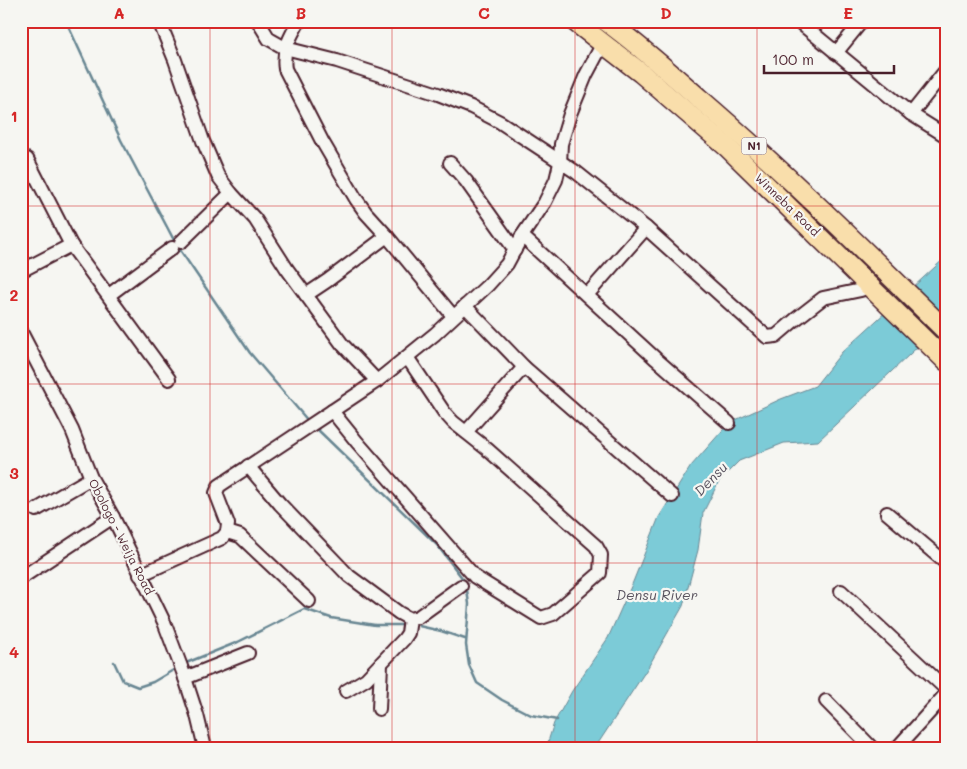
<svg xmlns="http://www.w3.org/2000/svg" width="967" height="769" font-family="Mali,sans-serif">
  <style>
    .water { fill: #7bcbd7; stroke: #678692 }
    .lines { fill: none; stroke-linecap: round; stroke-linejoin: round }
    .stream { stroke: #678692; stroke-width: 2.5 }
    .minor-casing { stroke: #4a1f2b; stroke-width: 16 }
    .highway-casing { stroke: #4a1f2b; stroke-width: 22 }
    .minor { stroke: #f6f6f2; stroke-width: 12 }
    .highway { stroke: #f9deab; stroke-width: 19 }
    .grid { fill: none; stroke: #d62828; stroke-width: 1; stroke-opacity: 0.55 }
    .labels { text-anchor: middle; stroke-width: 4.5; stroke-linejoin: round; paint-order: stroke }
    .shield { fill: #f6f6f2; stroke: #7e6067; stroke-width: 1 }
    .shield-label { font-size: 11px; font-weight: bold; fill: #4a1f2b }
    .street-label { font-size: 12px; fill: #4a1f2b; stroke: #f6f6f2 }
    .water-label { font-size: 14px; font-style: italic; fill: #59535f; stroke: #f6f6f2 }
    .neatline { fill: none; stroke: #d62828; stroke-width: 2 }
    .grid-label { font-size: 16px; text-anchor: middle; font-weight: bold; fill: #d62828 }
  </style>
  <rect width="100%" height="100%" fill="#f6f6f2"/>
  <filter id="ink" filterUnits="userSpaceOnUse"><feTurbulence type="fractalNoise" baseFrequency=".02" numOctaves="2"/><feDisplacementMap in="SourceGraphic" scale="10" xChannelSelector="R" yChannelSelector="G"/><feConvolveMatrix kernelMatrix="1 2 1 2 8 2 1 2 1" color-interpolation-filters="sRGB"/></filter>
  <g filter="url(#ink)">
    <!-- water -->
    <polygon class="water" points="946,257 946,320 818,441 784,443 739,461 719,481 703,513 698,550 683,606 647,669 595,748 546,748 554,723 572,691 608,638 633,582 659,517 691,466 729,423 781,399 815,386 842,352"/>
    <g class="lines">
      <!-- stream -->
      <g class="stream">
        <polyline points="66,21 121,140 176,244 250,353 309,422"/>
        <polyline points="315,427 437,545 466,583 469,604 466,645 469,665 477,683 502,700 531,715 557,720"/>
        <polyline points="419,626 441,631 465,639"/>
        <polyline points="114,662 123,681 138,687 153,682 175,669"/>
        <polyline points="186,663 238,642 304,609 331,618 375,625 402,625"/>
      </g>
      <defs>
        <g id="minor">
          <polyline points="159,21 175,60 203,141 218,176 231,193 255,219 287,269 342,344 377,381"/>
          <polyline points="258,21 269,39 285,48 337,61 438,94 471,107 500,122 576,172 646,228 767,337 776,336 796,319 823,298 861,290"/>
          <path d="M299,21C290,38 282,49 285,69L322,141L356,199L366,213L387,236L453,316"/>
          <polyline points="798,21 911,114 946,136"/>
          <polyline points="836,53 862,21"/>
          <polyline points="911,114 946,70"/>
          <polyline points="27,159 71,245 169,379"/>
          <polyline points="450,163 466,181 515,250"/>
          <polyline points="522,236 656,359 729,423"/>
          <polyline points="181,242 231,193"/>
          <polyline points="21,271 71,245"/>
          <polyline points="109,295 172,248"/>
          <polyline points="306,295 327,281 387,236"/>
          <polyline points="587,295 646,228"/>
          <polyline points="465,306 524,367 672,496"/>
          <polyline points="21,332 72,430 91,478 113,517 164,622 183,672 197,715 205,748"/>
          <polyline points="407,357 444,412 453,422 487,449 596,546 601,555 600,573 553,614 541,618 475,577 357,442 332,411 377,381 435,334 488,285 507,264 522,236 545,202 556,180 560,163 561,144 570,114 586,75 603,43"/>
          <polyline points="466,432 524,367"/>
          <polyline points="248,466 280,504 349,576 399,613 410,619 418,617 461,586"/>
          <polyline points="36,510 91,478"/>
          <polyline points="887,513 946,563"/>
          <polyline points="227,532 240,536 309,601"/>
          <polyline points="140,575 222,538 227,532 228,524 216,493 219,486 332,411"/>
          <polyline points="21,578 113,517"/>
          <polyline points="841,591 946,689"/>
          <polyline points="185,678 248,653"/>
          <polyline points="346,691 366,679 404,639 408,633 410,619"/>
          <polyline points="826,701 872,748"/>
          <polyline points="379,709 381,664"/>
          <polyline points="897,748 946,694"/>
        </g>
        <g id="highway">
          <polyline points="574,21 641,73 727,147 946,361"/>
          <path d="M606,21C639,45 669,72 700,99C785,172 866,252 946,331"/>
        </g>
      </defs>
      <!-- minor casing -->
      <use href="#minor" class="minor-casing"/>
      <!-- highway casing -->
      <use href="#highway" class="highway-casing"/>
      <!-- minor -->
      <use href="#minor" class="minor"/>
      <!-- highway -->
      <use href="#highway" class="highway"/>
    </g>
  </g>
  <!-- grid -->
  <path class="grid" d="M210,21V748M392,21V748M575,21V748M757,21V748M21,206H946M21,384H946M21,563H946"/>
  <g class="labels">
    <!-- shield labels -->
    <rect class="shield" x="741.5" y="137.5" width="25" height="17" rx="4"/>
    <g class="shield-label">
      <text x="754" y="150">N1</text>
    </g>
    <!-- street labels -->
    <g class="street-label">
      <text transform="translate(787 205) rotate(44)" y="4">Winneba Road</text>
      <text transform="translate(121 537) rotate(63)" y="4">Obologo - Weija Road</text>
    </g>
    <!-- water labels -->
    <g class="water-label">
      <text transform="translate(711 479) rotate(-46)" y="5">Densu</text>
      <text x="657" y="600">Densu River</text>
    </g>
  </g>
  <!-- margin -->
  <rect width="967" height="769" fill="none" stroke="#f6f6f2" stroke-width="55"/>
  <!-- scale -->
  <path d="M764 65v8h130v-8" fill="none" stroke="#4a1f2b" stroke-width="2.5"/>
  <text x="772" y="65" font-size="15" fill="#4a1f2b" stroke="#f6f6f2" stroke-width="4" paint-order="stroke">100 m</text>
  <rect x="28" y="28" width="912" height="714" class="neatline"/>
  <g class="grid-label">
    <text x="119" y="19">A</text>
    <text x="301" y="19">B</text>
    <text x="484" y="19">C</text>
    <text x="666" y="19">D</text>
    <text x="848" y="19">E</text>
    <text x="14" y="122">1</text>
    <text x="14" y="301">2</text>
    <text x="14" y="479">3</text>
    <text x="14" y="658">4</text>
  </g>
</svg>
